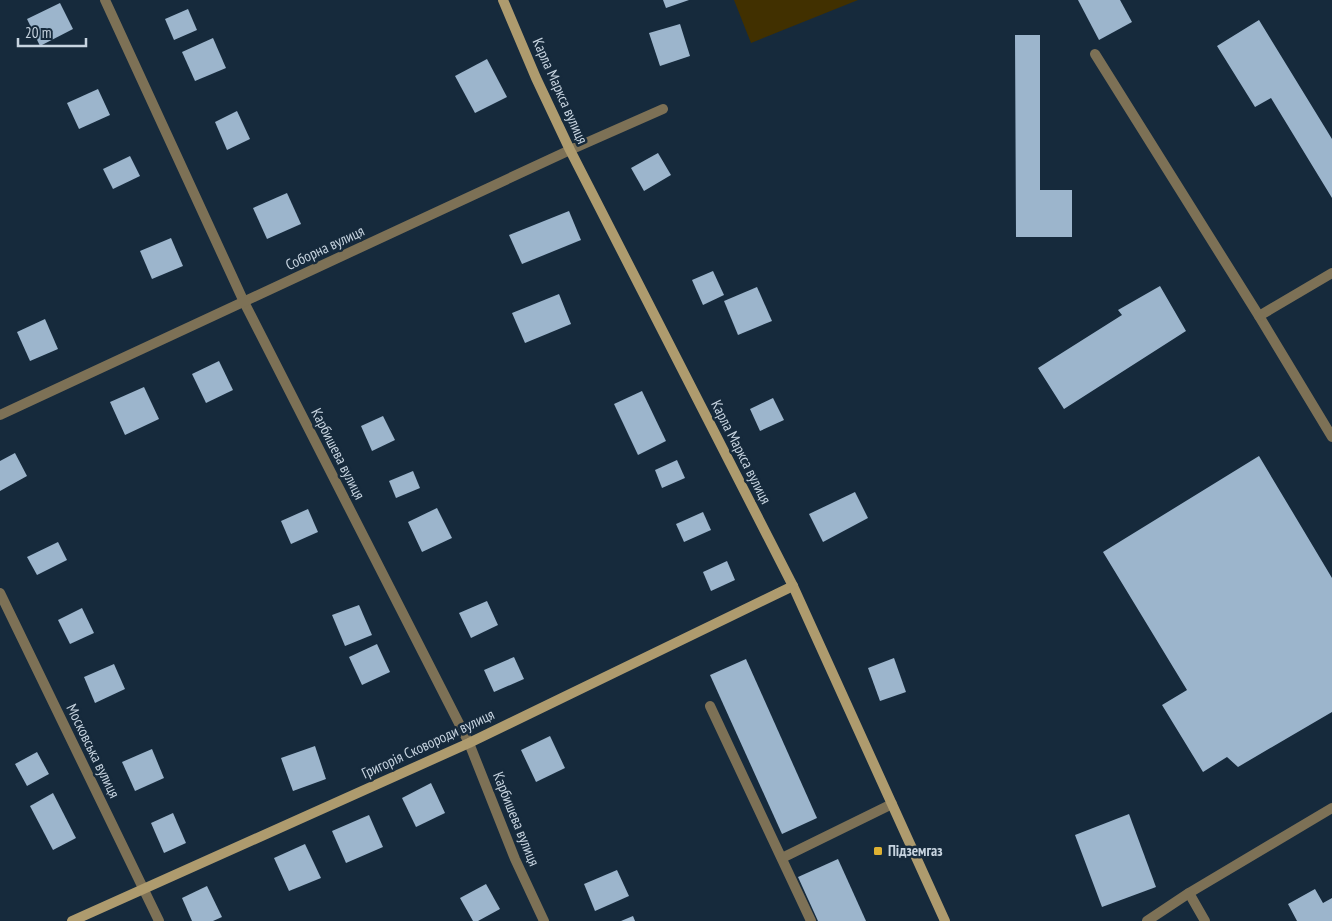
<svg xmlns="http://www.w3.org/2000/svg" width="1332" height="921" font-family="'PT Sans Narrow',sans-serif">
  <style>
    .green { fill: #413000 }
    .building { fill: #9cb5cc }
    .lines { fill: none; stroke-linecap: round; stroke-linejoin: round }
    .lane { stroke: #7d7156; stroke-width: 10 }
    .street { stroke: #7d7156; stroke-width: 10 }
    .secondary { stroke: #ae9b6e; stroke-width: 10 }
    .poi-dot { fill: #deb133; stroke: #162a3c; stroke-width: 2 }
    .labels { text-anchor: middle; stroke-width: 5; stroke-linejoin: round; paint-order: stroke }
    .street-label { font-size: 15px; fill: #c7d4e0; stroke: #162a3c }
    .poi-label { font-size: 15px; font-weight: bold; fill: #c7d4e0; stroke: #162a3c; text-anchor: start }
  </style>
  <rect width="100%" height="100%" fill="#162a3c"/>
  <!-- green -->
  <polygon class="green" points="734,0 858,0 751,43"/>
  <!-- building -->
  <g class="building">
    <polygon points="663,0 689,0 666,8"/>
    <polygon points="1078,0 1120,0 1132,22 1099,40"/>
    <polygon points="60,3 73,29 40,46 27,19"/>
    <polygon points="188,9 197,30 174,40 165,19"/>
    <polygon points="1259,20 1332,139 1332,198 1271,98 1255,107 1217,46"/>
    <polygon points="680,24 690,56 660,66 649,33"/>
    <polygon points="1015,35 1040,35 1040,190 1072,190 1072,237 1016,237"/>
    <polygon points="213,38 226,68 195,81 182,52"/>
    <polygon points="487,59 507,97 475,113 455,76"/>
    <polygon points="98,89 110,115 79,129 67,103"/>
    <polygon points="237,111 250,139 227,150 215,122"/>
    <polygon points="658,153 671,175 644,191 631,168"/>
    <polygon points="130,156 140,176 113,189 103,169"/>
    <polygon points="287,193 301,224 267,239 253,208"/>
    <polygon points="569,211 581,240 522,264 509,235"/>
    <polygon points="171,238 183,266 152,279 140,251"/>
    <polygon points="713,271 724,295 703,305 692,280"/>
    <polygon points="1160,286 1186,331 1064,409 1038,368 1122,315 1118,310"/>
    <polygon points="757,287 772,321 738,335 724,301"/>
    <polygon points="559,294 571,324 525,343 512,313"/>
    <polygon points="45,319 58,349 30,361 17,332"/>
    <polygon points="219,361 233,390 206,403 192,374"/>
    <polygon points="144,387 159,419 125,435 110,402"/>
    <polygon points="642,391 666,441 638,455 614,404"/>
    <polygon points="773,398 784,420 760,431 750,409"/>
    <polygon points="383,416 395,440 372,451 361,426"/>
    <polygon points="15,453 27,476 0,491 0,461"/>
    <polygon points="1259,456 1332,578 1332,712 1238,767 1227,757 1203,772 1162,705 1187,690 1103,552"/>
    <polygon points="677,460 685,478 662,488 655,470"/>
    <polygon points="413,471 420,488 396,498 389,481"/>
    <polygon points="855,492 868,518 823,542 809,514"/>
    <polygon points="437,508 452,538 422,552 408,522"/>
    <polygon points="308,509 318,532 291,544 281,521"/>
    <polygon points="703,512 711,530 684,542 676,524"/>
    <polygon points="58,542 67,560 37,575 27,557"/>
    <polygon points="727,561 735,580 711,591 703,572"/>
    <polygon points="487,601 498,625 471,638 459,613"/>
    <polygon points="359,605 372,635 345,646 332,615"/>
    <polygon points="82,608 94,633 70,644 58,620"/>
    <polygon points="377,644 390,672 362,685 349,657"/>
    <polygon points="514,657 524,679 494,692 484,670"/>
    <polygon points="894,658 906,692 880,701 868,668"/>
    <polygon points="746,659 817,818 782,834 710,675"/>
    <polygon points="114,664 125,689 95,703 84,677"/>
    <polygon points="550,736 565,768 536,782 521,750"/>
    <polygon points="315,746 326,779 293,791 281,758"/>
    <polygon points="152,749 164,778 135,791 122,762"/>
    <polygon points="37,752 49,774 27,786 15,764"/>
    <polygon points="431,783 445,813 416,827 402,798"/>
    <polygon points="53,793 76,838 53,850 30,806"/>
    <polygon points="173,813 186,843 164,853 151,823"/>
    <polygon points="1129,814 1156,887 1102,907 1075,835"/>
    <polygon points="369,815 383,847 346,863 332,831"/>
    <polygon points="305,844 321,878 289,891 274,858"/>
    <polygon points="838,859 866,921 818,921 798,877"/>
    <polygon points="617,870 629,896 595,911 584,884"/>
    <polygon points="486,884 500,909 478,921 473,921 460,898"/>
    <polygon points="207,886 222,917 213,921 192,921 182,898"/>
    <polygon points="1315,889 1323,903 1332,898 1332,921 1297,921 1288,904"/>
    <polygon points="633,916 635,921 621,921"/>
  </g>
  <g class="lines">
    <!-- lane -->
    <g class="lane">
      <polyline points="1095,54 1259,316 1332,437"/>
      <polyline points="1259,316 1332,273"/>
      <polyline points="710,706 811,921"/>
      <polyline points="782,858 892,804"/>
      <polyline points="1189,893 1205,921"/>
      <polyline points="1147,921 1189,893 1332,808"/>
    </g>
    <!-- street -->
    <g class="street">
      <polyline points="105,0 244,302 469,743 515,859 544,921"/>
      <polyline points="0,415 570,150 663,109"/>
      <polyline points="0,593 159,921"/>
    </g>
    <!-- secondary -->
    <g class="secondary">
      <polyline points="503,0 536,78 570,150 793,586 945,921"/>
      <polyline points="72,921 469,743 793,586"/>
    </g>
  </g>
  <!-- markers -->
  <rect class="poi-dot" x="873" y="846" width="10" height="10" rx="2.5"/>
  <g class="labels">
    <!-- street labels -->
    <g class="street-label">
      <text transform="translate(560 91) rotate(66)" y="5">Карла Маркса вулиця</text>
      <text transform="translate(325 248) rotate(-25)" y="5">Соборна вулиця</text>
      <text transform="translate(741 452) rotate(63)" y="5">Карла Маркса вулиця</text>
      <text transform="translate(338 454) rotate(63)" y="5">Карбишева вулиця</text>
      <text transform="translate(428 744) rotate(-25)" y="5">Григорія Сковороди вулиця</text>
      <text transform="translate(93 751) rotate(64)" y="5">Московська вулиця</text>
      <text transform="translate(516 819) rotate(68)" y="5">Карбишева вулиця</text>
    </g>
    <!-- poi labels -->
    <g class="poi-label">
      <text x="888" y="856">Підземгаз</text>
    </g>
  </g>
  <!-- scale -->
  <path d="M18 38v8h68v-8" fill="none" stroke="#c7d4e0" stroke-width="2.5"/>
  <text x="25" y="38" font-size="15" fill="#c7d4e0" stroke="#162a3c" stroke-width="4" paint-order="stroke">20 m</text>
</svg>
